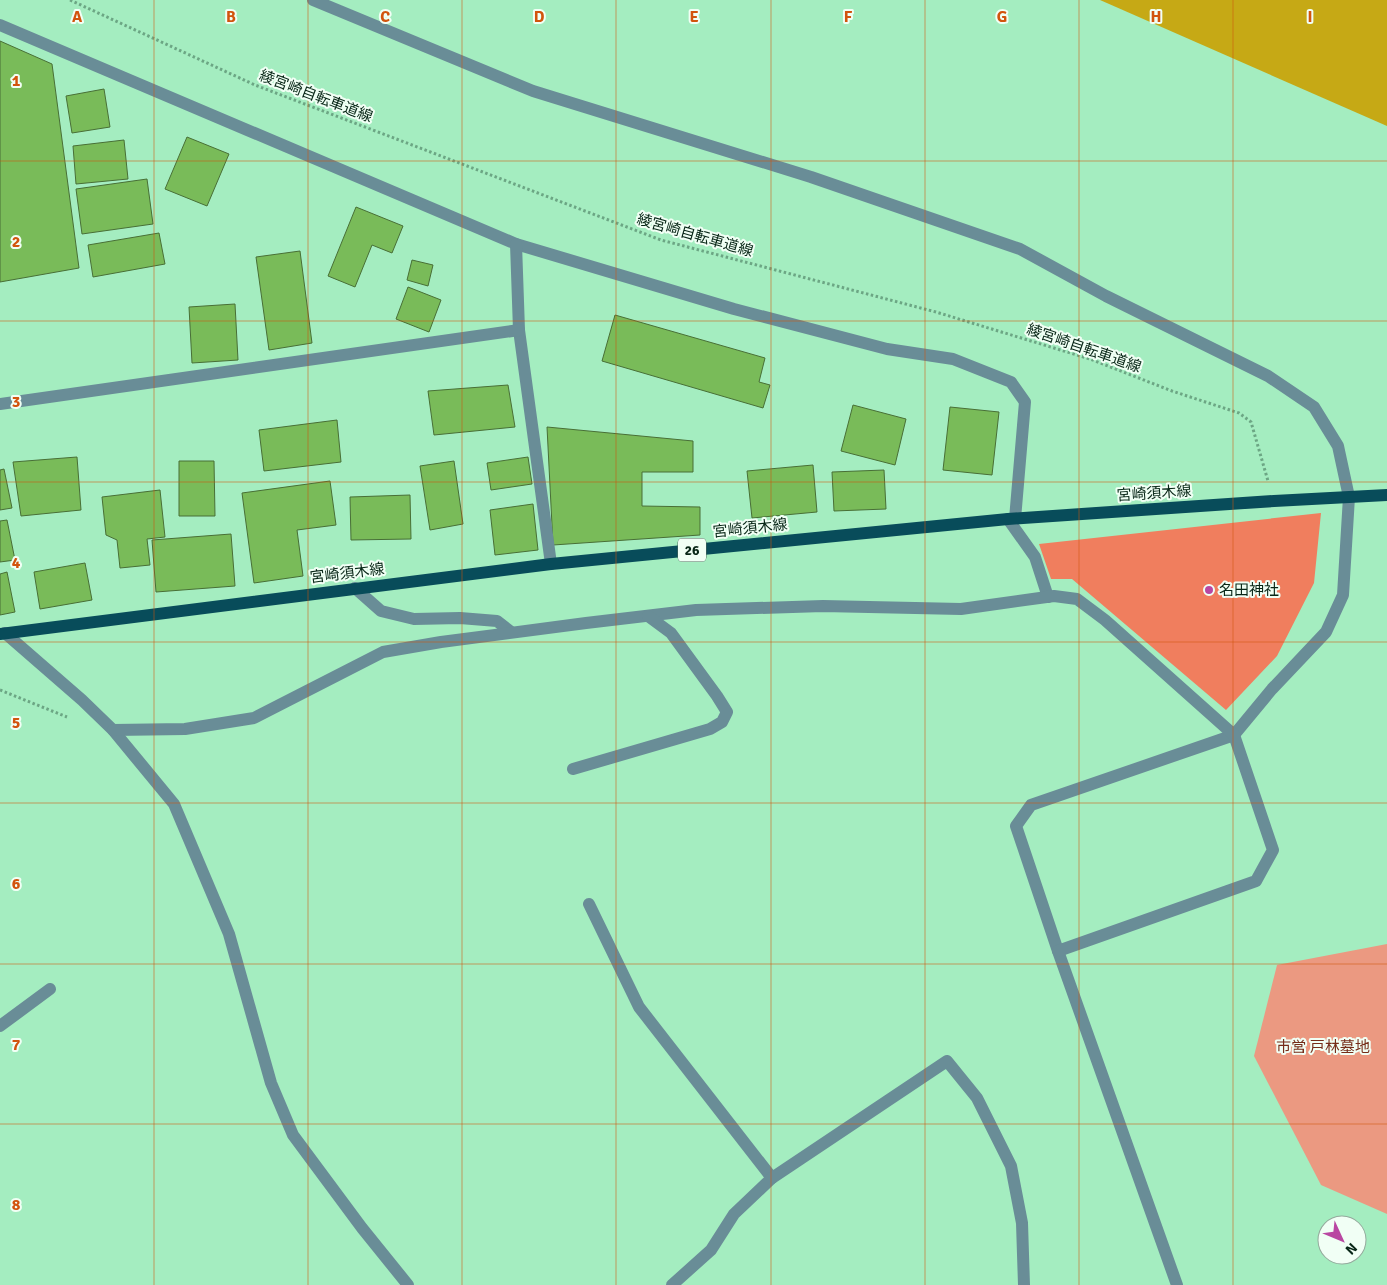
<svg xmlns="http://www.w3.org/2000/svg" width="1387" height="1285" font-family="Signika,'Noto Sans JP',sans-serif">
  <style>
    .green { fill: #eb9981 }
    .forest { fill: #f07e5e }
    .water { fill: #c6a915 }
    .building { fill: #79bb59; stroke: #486f36 }
    .lines { fill: none; stroke-linecap: round; stroke-linejoin: round }
    .path { stroke: #6ca684; stroke-width: 3; stroke-dasharray: 2.5 2.5; stroke-linecap: butt }
    .minor { stroke: #698d97; stroke-width: 12 }
    .primary { stroke: #084c5a; stroke-width: 12 }
    .grid { fill: none; stroke: #d2540d; stroke-width: 1; stroke-opacity: 0.55 }
    .poi-dot { fill: #b947a2; stroke: #f1fff5; stroke-width: 2 }
    .labels { text-anchor: middle; stroke-width: 4; stroke-linejoin: round; paint-order: stroke }
    .shield { fill: #f1fff5; stroke: #4e685a; stroke-width: 1 }
    .shield-label { font-size: 14px; font-weight: bold; fill: #082717 }
    .street-label { font-size: 15px; fill: #082717; stroke: #f1fff5 }
    .poi-label { font-size: 15px; fill: #082717; stroke: #f1fff5; text-anchor: start }
    .park-label { font-size: 15px; fill: #752d19; stroke: #f1fff5 }
    .grid-label { font-size: 16px; text-anchor: middle; font-weight: bold; fill: #d2540d; stroke: #f1fff5; stroke-width: 4; stroke-linejoin: round; paint-order: stroke }
  </style>
  <rect width="100%" height="100%" fill="#a4edc0"/>
  <!-- green -->
  <polygon class="green" points="1387,944 1387,1214 1321,1185 1254,1056 1277,965"/>
  <!-- forest -->
  <polygon class="forest" points="1321,513 1314,583 1277,656 1226,710 1072,579 1051,579 1039,544"/>
  <!-- water -->
  <polygon class="water" points="1100,0 1387,0 1387,126"/>
  <!-- building -->
  <g class="building">
    <polygon points="0,41 52,64 79,268 0,282"/>
    <polygon points="104,89 110,127 72,133 66,96"/>
    <polygon points="187,137 229,154 207,206 165,189"/>
    <polygon points="124,140 128,179 76,184 73,146"/>
    <polygon points="147,179 153,224 82,234 76,189"/>
    <polygon points="356,207 403,226 392,253 372,245 355,287 328,276"/>
    <polygon points="159,233 165,264 93,277 88,245"/>
    <polygon points="300,251 312,343 269,350 256,257"/>
    <polygon points="412,260 433,265 428,286 407,280"/>
    <polygon points="408,287 441,300 429,332 396,319"/>
    <polygon points="235,304 238,360 192,363 189,307"/>
    <polygon points="615,315 765,358 759,382 770,385 763,408 602,361"/>
    <polygon points="508,385 515,427 434,435 428,391"/>
    <polygon points="853,405 906,419 895,465 841,451"/>
    <polygon points="950,407 999,412 992,475 943,470"/>
    <polygon points="337,420 341,462 264,471 259,430"/>
    <polygon points="547,427 693,441 693,472 642,472 642,506 700,507 700,535 553,545"/>
    <polygon points="77,457 81,510 21,516 13,462"/>
    <polygon points="528,457 532,484 491,490 487,463"/>
    <polygon points="179,461 214,461 215,516 179,516"/>
    <polygon points="454,461 463,524 430,530 420,466"/>
    <polygon points="813,465 817,512 752,518 747,471"/>
    <polygon points="4,469 12,508 0,510 0,470"/>
    <polygon points="884,470 886,509 834,511 832,472"/>
    <polygon points="330,481 336,525 297,530 303,576 254,583 242,493"/>
    <polygon points="160,490 165,537 147,539 150,565 120,568 117,540 106,535 102,497"/>
    <polygon points="410,495 411,539 351,540 350,497"/>
    <polygon points="533,504 538,550 495,555 490,510"/>
    <polygon points="7,520 15,560 0,562 0,521"/>
    <polygon points="231,534 235,586 156,592 152,540"/>
    <polygon points="85,563 92,600 40,609 34,572"/>
    <polygon points="7,572 15,612 0,615 0,574"/>
  </g>
  <g class="lines">
    <!-- path -->
    <g class="path">
      <polyline points="70,0 255,85 661,240 936,312 1090,359 1172,391 1239,413 1251,422 1268,481"/>
      <polyline points="0,690 67,717"/>
    </g>
    <!-- minor -->
    <g class="minor">
      <polyline points="313,0 533,91 811,177 1020,249 1106,296 1268,376 1314,407 1338,446 1349,497 1343,595 1326,632 1272,689 1234,735 1031,805 1016,826 1058,951 1177,1285"/>
      <polyline points="0,25 516,244 734,309 887,349 953,359 1011,382 1025,402 1015,519"/>
      <polyline points="516,244 519,330 551,564"/>
      <polyline points="0,404 519,330"/>
      <polyline points="1008,519 1035,557 1048,597"/>
      <polyline points="355,588 381,611 414,619 460,618 497,621 511,632"/>
      <polyline points="5,633 82,700 113,730 174,804 229,934 271,1083 293,1135 362,1228 408,1285"/>
      <polyline points="113,730 185,729 254,718 383,652 441,642 586,623 696,610 823,606 961,609 1054,596 1077,599 1105,620 1234,735 1273,850 1256,881 1058,951"/>
      <polyline points="573,769 710,729 722,722 727,712 717,696 671,633 648,616"/>
      <polyline points="589,904 639,1007 772,1178"/>
      <polyline points="0,1026 50,989"/>
      <polyline points="672,1285 711,1250 734,1214 772,1178 947,1061 977,1098 1011,1166 1022,1223 1024,1285"/>
    </g>
    <!-- primary -->
    <polyline class="primary" points="0,634 551,564 1008,519 1274,501 1387,495"/>
  </g>
  <!-- grid -->
  <path class="grid" d="M154,0V1285M308,0V1285M462,0V1285M616,0V1285M771,0V1285M925,0V1285M1079,0V1285M1233,0V1285M0,161H1387M0,321H1387M0,482H1387M0,642H1387M0,803H1387M0,964H1387M0,1124H1387"/>
  <!-- markers -->
  <circle class="poi-dot" cx="1209" cy="590" r="5"/>
  <g class="labels">
    <!-- shield labels -->
    <rect class="shield" x="678" y="538.5" width="28" height="23" rx="4"/>
    <g class="shield-label">
      <text x="692" y="555">26</text>
    </g>
    <!-- street labels -->
    <g class="street-label">
      <text transform="translate(316 96) rotate(21)" y="5">綾宮崎自転車道線</text>
      <text transform="translate(695 235) rotate(16)" y="5">綾宮崎自転車道線</text>
      <text transform="translate(1084 348) rotate(19)" y="5">綾宮崎自転車道線</text>
      <text transform="translate(1154 493) rotate(-4)" y="5">宮崎須木線</text>
      <text transform="translate(750 528) rotate(-6)" y="5">宮崎須木線</text>
      <text transform="translate(347 573) rotate(-7)" y="5">宮崎須木線</text>
    </g>
    <!-- poi labels -->
    <g class="poi-label">
      <text x="1219" y="595">名田神社</text>
    </g>
    <!-- park labels -->
    <g class="park-label">
      <text x="1323" y="1052">市営 戸林墓地</text>
    </g>
  </g>
  <g class="grid-label">
    <text x="77" y="22">A</text>
    <text x="231" y="22">B</text>
    <text x="385" y="22">C</text>
    <text x="539" y="22">D</text>
    <text x="694" y="22">E</text>
    <text x="848" y="22">F</text>
    <text x="1002" y="22">G</text>
    <text x="1156" y="22">H</text>
    <text x="1310" y="22">I</text>
    <text x="16" y="86">1</text>
    <text x="16" y="247">2</text>
    <text x="16" y="407">3</text>
    <text x="16" y="568">4</text>
    <text x="16" y="728">5</text>
    <text x="16" y="889">6</text>
    <text x="16" y="1050">7</text>
    <text x="16" y="1210">8</text>
  </g>
  <!-- north arrow -->
  <g transform="translate(1342 1240) rotate(134)"><circle r="24" fill="#f1fff5" stroke="#94a99c"/>
  <path d="M0-4L9 19L0 12L-9 19Z" fill="#b947a2"/>
  <text y="-8" font-size="14" font-weight="bold" text-anchor="middle" fill="#082717">N</text>
  </g>
</svg>
